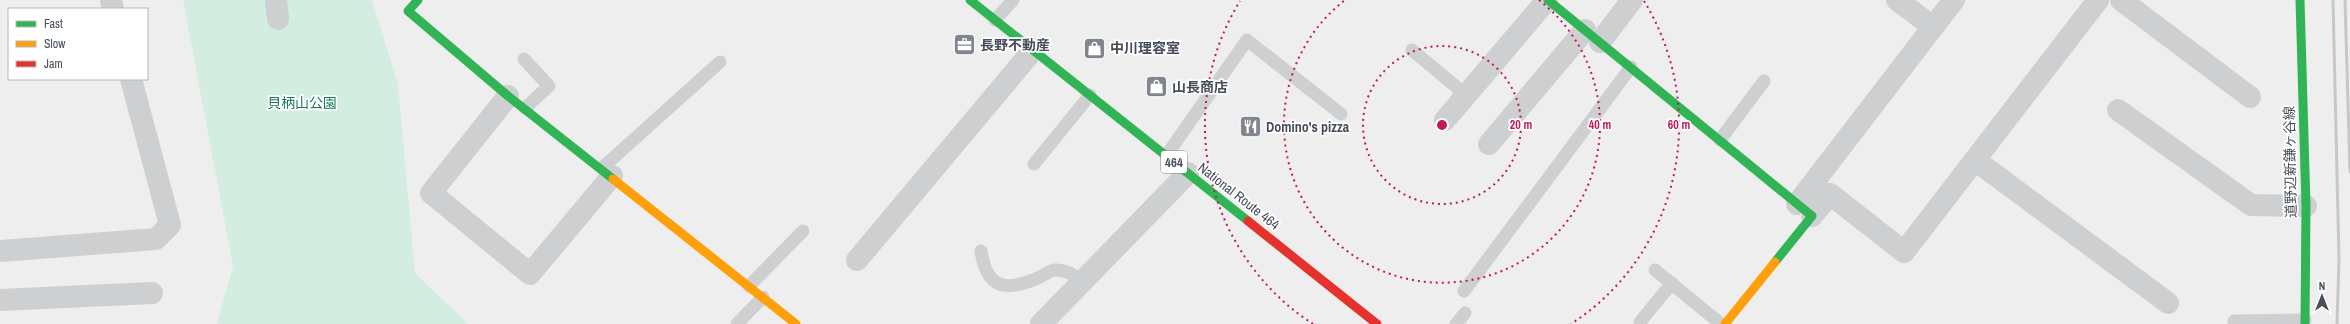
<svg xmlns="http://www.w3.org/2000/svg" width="2350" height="324" font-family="'Archivo Narrow','Noto Sans JP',sans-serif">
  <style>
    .green { fill: #d3ede1 }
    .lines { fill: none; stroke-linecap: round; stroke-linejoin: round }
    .lane { stroke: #cdcfd1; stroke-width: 13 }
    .street { stroke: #cdcfd1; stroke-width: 22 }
    .fast { stroke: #30b455; stroke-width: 9 }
    .slow { stroke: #ff9f0a; stroke-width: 9 }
    .jam { stroke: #e5322d; stroke-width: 9 }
    .rail { stroke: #c6c7c9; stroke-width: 3 }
    .ring { fill: none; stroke: #c2185b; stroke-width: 2; stroke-dasharray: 2 4 }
    .labels { text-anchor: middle; stroke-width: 3.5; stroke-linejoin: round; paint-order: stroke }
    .shield { fill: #fff; stroke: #7e838c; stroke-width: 1 }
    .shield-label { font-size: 13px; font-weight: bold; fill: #464e5a }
    .poi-label { font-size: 14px; font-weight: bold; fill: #464e5a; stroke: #fff; text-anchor: start }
    .park-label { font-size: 14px; fill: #187a57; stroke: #fff }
    .street-label { font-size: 14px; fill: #464e5a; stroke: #fff }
    .centre { fill: #c2185b; stroke: #fff; stroke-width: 2 }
    .ring-label { font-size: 12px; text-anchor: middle; font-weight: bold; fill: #c2185b; stroke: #fff; stroke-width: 3.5; stroke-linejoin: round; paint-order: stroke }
  </style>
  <rect width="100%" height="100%" fill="#efeeee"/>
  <!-- green -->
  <polygon class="green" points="183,0 372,0 398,84 415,273 468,324 217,324 233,266"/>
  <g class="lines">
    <!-- lane -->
    <g class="lane">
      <polyline points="995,20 1013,0"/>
      <polyline points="1412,50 1466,95"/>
      <polyline points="524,59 549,86 525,108"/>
      <polyline points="1720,140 1764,81"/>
      <polyline points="1166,156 1247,40 1341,114"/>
      <polyline points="1034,164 1090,95"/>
      <polyline points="602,168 720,62"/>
      <path d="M981,251C987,289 1005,292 1038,278C1043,276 1049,271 1054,270C1065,269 1075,275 1082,282"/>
      <polyline points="1655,270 1721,324"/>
      <polyline points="749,286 803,231"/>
      <polyline points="1464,291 1631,67"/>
      <polyline points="2234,321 2305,320"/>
      <polyline points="1640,322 1672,283"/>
      <polyline points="737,324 763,297"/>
      <polyline points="1456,324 1465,313"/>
    </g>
    <!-- street -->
    <g class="street">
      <polyline points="111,0 113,9"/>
      <polyline points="276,0 278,19"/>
      <polyline points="2121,0 2250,97"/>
      <polyline points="1933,27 1954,0"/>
      <polyline points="1600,42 1632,0"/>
      <polyline points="508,96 431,193 530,274 612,176"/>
      <polyline points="2118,110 2251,205 2306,206"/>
      <polyline points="1445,120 1547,0"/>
      <polyline points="1489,144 1585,30"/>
      <polyline points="1975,160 2168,303"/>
      <polyline points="1797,204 1933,27 1897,0"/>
      <polyline points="1812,216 1830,194 1904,252 2098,0"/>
      <polyline points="0,251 156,239 170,225 131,79"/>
      <polyline points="857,260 1034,49"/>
      <polyline points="0,300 152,293"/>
      <polyline points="1041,324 1188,173"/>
    </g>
    <!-- fast -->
    <g class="fast">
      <polyline points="418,0 408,11 508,96 613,179"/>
      <polyline points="970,0 1248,221"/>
      <polyline points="1548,0 1812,216 1775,262"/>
      <polyline points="2300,0 2306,206 2305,324"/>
    </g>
    <!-- slow -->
    <g class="slow">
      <polyline points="613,179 796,324"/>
      <polyline points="1725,324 1775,262"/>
    </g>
    <!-- jam -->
    <polyline class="jam" points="1248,221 1377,324"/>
    <!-- rail -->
    <g class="rail">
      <polyline points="2333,0 2339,260 2337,324"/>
      <polyline points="2345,0 2350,172"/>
    </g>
  </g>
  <!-- distance rings -->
  <g class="ring">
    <circle cx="1442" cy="125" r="79"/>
    <path d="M1539 0A158 158 0 1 1 1345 0"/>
    <path d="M1313 324A237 237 0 0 1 1240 1M1644 1A237 237 0 0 1 1571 324"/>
  </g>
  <!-- icons -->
  <defs>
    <symbol id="office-square" viewBox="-11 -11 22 22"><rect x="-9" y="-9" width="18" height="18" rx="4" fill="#81868e" stroke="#fff"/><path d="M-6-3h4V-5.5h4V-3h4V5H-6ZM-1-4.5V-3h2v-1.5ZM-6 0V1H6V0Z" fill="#fff"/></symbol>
    <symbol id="shop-square" viewBox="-11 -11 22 22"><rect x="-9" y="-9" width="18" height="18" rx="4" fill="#81868e" stroke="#fff"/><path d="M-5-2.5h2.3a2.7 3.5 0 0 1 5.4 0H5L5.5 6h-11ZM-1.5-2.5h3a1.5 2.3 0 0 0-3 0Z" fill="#fff"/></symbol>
    <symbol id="restaurant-square" viewBox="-11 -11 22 22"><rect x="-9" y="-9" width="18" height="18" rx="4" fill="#81868e" stroke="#fff"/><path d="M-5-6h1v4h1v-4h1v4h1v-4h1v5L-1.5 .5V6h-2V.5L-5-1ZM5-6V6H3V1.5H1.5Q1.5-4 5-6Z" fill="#fff"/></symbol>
  </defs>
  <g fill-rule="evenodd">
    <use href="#office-square" x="952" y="32" width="25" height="25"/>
    <use href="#shop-square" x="1082" y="36" width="25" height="25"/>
    <use href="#shop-square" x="1144" y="74" width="25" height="25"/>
    <use href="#restaurant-square" x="1238" y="114" width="25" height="25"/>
  </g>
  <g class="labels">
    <!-- shield labels -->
    <rect class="shield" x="1161" y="151" width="26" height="22" rx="3"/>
    <g class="shield-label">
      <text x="1174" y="167">464</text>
    </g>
    <!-- poi labels -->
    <g class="poi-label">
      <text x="980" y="50">長野不動産</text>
      <text x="1110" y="53">中川理容室</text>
      <text x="1172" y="92">山長商店</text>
      <text x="1266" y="132">Domino's pizza</text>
    </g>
    <!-- park labels -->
    <g class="park-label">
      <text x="302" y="108">貝柄山公園</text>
    </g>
    <!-- street labels -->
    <g class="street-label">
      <text transform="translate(2290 162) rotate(-91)" y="5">道野辺新鎌ヶ谷線</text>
      <text transform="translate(1239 196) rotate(38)" y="5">National Route 464</text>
    </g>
  </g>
  <circle cx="1442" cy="125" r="6" class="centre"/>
  <g class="ring-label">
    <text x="1521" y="129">20 m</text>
    <text x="1600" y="129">40 m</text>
    <text x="1679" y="129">60 m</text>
  </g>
  <!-- legend -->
  <rect x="8" y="8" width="140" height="72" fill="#ffffff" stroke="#b5b8bd"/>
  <rect x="16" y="21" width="20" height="6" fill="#30b455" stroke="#b5b8bd"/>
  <text x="44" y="28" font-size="12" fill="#464e5a">Fast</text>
  <rect x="16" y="41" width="20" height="6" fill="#ff9f0a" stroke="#b5b8bd"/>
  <text x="44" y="48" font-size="12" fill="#464e5a">Slow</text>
  <rect x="16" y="61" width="20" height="6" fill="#e5322d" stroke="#b5b8bd"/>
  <text x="44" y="68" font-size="12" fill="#464e5a">Jam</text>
  <!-- north arrow -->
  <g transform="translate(2322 296)" stroke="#ffffff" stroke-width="3" paint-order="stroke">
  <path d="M0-3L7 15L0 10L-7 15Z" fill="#464e5a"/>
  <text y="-6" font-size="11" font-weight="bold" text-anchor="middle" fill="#464e5a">N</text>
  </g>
</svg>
